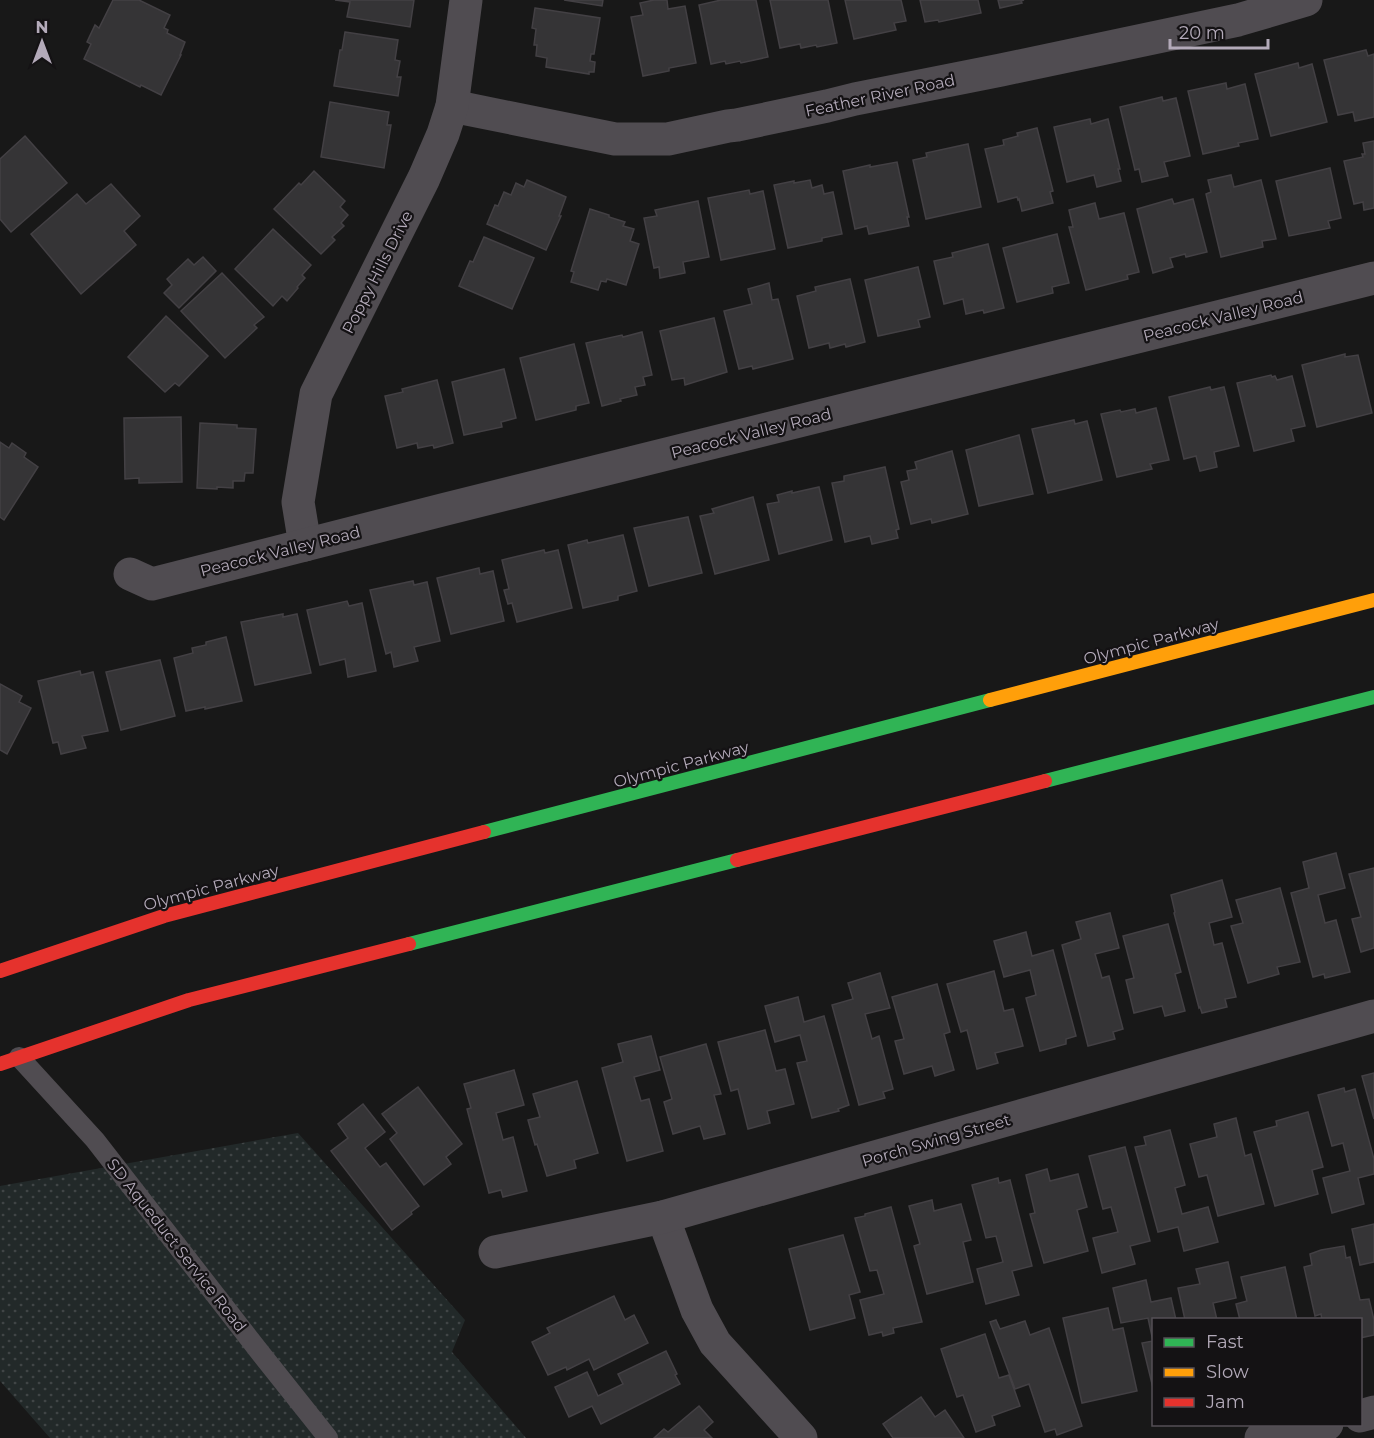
<svg xmlns="http://www.w3.org/2000/svg" width="1374" height="1438" font-family="Montserrat,sans-serif">
  <style>
    .grass { fill: url(#grass-dots) }
    .building { fill: #353436; stroke: #434044; stroke-width: 1.5 }
    .lines { fill: none; stroke-linecap: round; stroke-linejoin: round }
    .lane { stroke: #504c51; stroke-width: 20 }
    .street { stroke: #504c51; stroke-width: 33 }
    .fast { stroke: #30b455; stroke-width: 14 }
    .slow { stroke: #ff9f0a; stroke-width: 14 }
    .jam { stroke: #e5322d; stroke-width: 14 }
    .labels { text-anchor: middle; stroke-width: 4.5; stroke-linejoin: round; paint-order: stroke }
    .street-label { font-size: 16px; fill: #b3aab9; stroke: #141214 }
  </style>
  <defs>
    <pattern id="grass-dots" width="8" height="8" patternUnits="userSpaceOnUse" patternTransform="scale(1.5)"><rect width="8" height="8" fill="#222929"/><path d="M2 2h.1M6 6h.1" fill="none" stroke="#404546" stroke-width="1.8" stroke-linecap="round"/></pattern>
  </defs>
  <rect width="100%" height="100%" fill="#181818"/>
  <!-- grass -->
  <polygon class="grass" points="298,1133 465,1320 452,1352 526,1438 50,1438 0,1381 0,1186"/>
  <!-- building -->
  <g class="building">
    <polygon points="113,0 139,0 170,15 164,28 168,30 167,33 185,42 180,55 181,55 161,95 141,85 140,87 84,59 91,44 87,42 95,25 99,28"/>
    <polygon points="335,0 414,0 410,27 347,17 350,2"/>
    <polygon points="564,0 603,0 602,6"/>
    <polygon points="654,0 667,0 668,9 685,6 696,63 669,68 669,71 643,76 631,17 643,15 640,3"/>
    <polygon points="721,0 756,0 768,57 741,63 740,61 726,64 725,61 711,64 699,5"/>
    <polygon points="770,0 828,0 837,43 817,47 816,45 801,48 800,44 780,48"/>
    <polygon points="845,0 901,0 906,21 894,23 896,30 854,39"/>
    <polygon points="920,0 978,0 981,13 939,22 938,20 925,22"/>
    <polygon points="998,0 1024,0 1021,1 1022,3 1000,8"/>
    <polygon points="535,8 600,18 594,54 591,54 590,61 595,62 594,72 589,72 589,74 546,67 547,58 536,56 537,45 534,45 536,29 532,28"/>
    <polygon points="345,32 398,40 395,60 400,61 397,77 401,77 398,96 334,86 340,50 342,50"/>
    <polygon points="1366,50 1368,56 1374,54 1374,117 1355,121 1353,112 1338,115 1324,60"/>
    <polygon points="1298,63 1299,68 1312,64 1327,122 1271,136 1255,74"/>
    <polygon points="1226,83 1227,89 1245,84 1258,139 1238,143 1239,146 1203,154 1188,91"/>
    <polygon points="1162,97 1163,101 1176,98 1190,156 1164,162 1168,176 1142,182 1139,169 1135,170 1120,107"/>
    <polygon points="330,102 389,112 387,125 391,125 384,168 321,157"/>
    <polygon points="1090,119 1091,124 1108,119 1120,169 1118,169 1121,181 1097,187 1094,175 1067,182 1054,127"/>
    <polygon points="1037,128 1053,191 1050,192 1053,203 1022,211 1019,199 1018,200 1017,197 998,202 985,149 1004,145 1003,140 1018,136 1017,133"/>
    <polygon points="25,136 67,183 11,232 0,219 0,159"/>
    <polygon points="1374,141 1374,208 1364,210 1363,202 1354,204 1344,161 1363,157 1362,154 1365,154 1363,143"/>
    <polygon points="968,144 981,207 926,219 913,160 927,157 926,153"/>
    <polygon points="897,162 909,217 907,217 909,226 869,234 867,226 855,229 843,171 870,165 870,167"/>
    <polygon points="1330,168 1341,218 1328,221 1330,228 1289,236 1276,181"/>
    <polygon points="314,171 345,201 340,207 348,215 341,223 344,226 332,237 335,240 321,254 274,209 299,183 301,185"/>
    <polygon points="1231,175 1234,187 1261,180 1276,239 1262,241 1263,247 1221,257 1206,194 1211,192 1208,180"/>
    <polygon points="527,180 566,197 559,216 561,216 546,250 487,224 495,205 498,206 504,192 511,195 516,183 524,187"/>
    <polygon points="810,180 812,188 822,185 824,194 833,192 842,234 822,238 822,241 788,248 774,185 794,181 794,183"/>
    <polygon points="111,184 140,216 124,231 136,245 81,294 31,234 77,194 86,204"/>
    <polygon points="749,190 750,194 763,191 775,249 721,260 708,198"/>
    <polygon points="1172,199 1174,204 1193,199 1207,252 1186,257 1185,254 1170,258 1173,267 1153,273 1137,209"/>
    <polygon points="698,201 709,257 683,262 685,273 660,278 659,267 654,268 644,218 657,216 655,210"/>
    <polygon points="1095,203 1099,219 1124,213 1139,272 1127,275 1128,279 1086,290 1069,227 1073,227 1069,210"/>
    <polygon points="590,209 609,215 609,217 625,222 623,226 634,229 630,241 639,244 626,285 607,279 606,282 601,281 598,290 571,282 574,272 571,271"/>
    <polygon points="273,229 311,265 302,275 305,278 297,287 298,288 287,301 282,296 273,306 235,269"/>
    <polygon points="1057,234 1069,283 1052,287 1053,293 1017,302 1003,248"/>
    <polygon points="484,237 534,258 512,309 459,286 470,261 473,262"/>
    <polygon points="988,244 1004,308 984,313 983,310 966,314 963,299 944,304 934,261 953,257 952,253"/>
    <polygon points="203,257 216,271 179,308 164,293 172,285 167,279 188,259 194,265"/>
    <polygon points="918,267 930,317 918,320 920,327 878,336 865,280"/>
    <polygon points="222,273 264,317 254,325 257,328 225,358 181,311"/>
    <polygon points="850,279 865,342 846,347 845,344 830,348 829,343 809,348 797,296 816,291 815,287"/>
    <polygon points="769,283 772,300 778,299 793,359 753,369 752,366 739,369 724,311 752,304 748,289"/>
    <polygon points="166,316 208,356 179,386 175,383 165,392 128,357"/>
    <polygon points="714,318 727,372 685,385 684,378 672,380 660,331"/>
    <polygon points="642,332 652,375 643,377 645,385 635,387 637,395 620,399 621,401 602,406 586,343 622,335 623,337"/>
    <polygon points="574,344 589,403 576,406 576,410 536,420 520,358"/>
    <polygon points="1345,354 1345,357 1358,355 1372,413 1317,427 1302,365"/>
    <polygon points="504,369 516,418 501,422 502,427 464,435 452,382"/>
    <polygon points="1271,375 1272,377 1275,376 1277,380 1292,376 1305,426 1291,429 1294,441 1254,451 1237,383"/>
    <polygon points="437,380 453,443 434,448 433,445 418,448 417,443 397,448 385,396 403,392 402,389"/>
    <polygon points="1210,387 1211,390 1224,387 1239,446 1214,452 1217,467 1200,471 1196,456 1184,459 1169,397"/>
    <polygon points="1156,408 1169,460 1150,464 1152,469 1117,477 1101,414 1120,410 1121,412 1135,409 1136,413"/>
    <polygon points="181,417 182,482 139,483 139,478 125,479 124,418"/>
    <polygon points="1074,420 1075,424 1087,421 1102,480 1048,493 1032,429"/>
    <polygon points="200,423 237,425 237,428 256,429 253,473 245,473 244,481 233,481 233,488 217,487 217,489 197,488"/>
    <polygon points="1019,435 1033,494 979,506 966,450"/>
    <polygon points="0,442 9,448 12,443 26,453 24,457 38,467 4,520 0,517"/>
    <polygon points="952,451 968,514 932,523 931,519 911,524 901,482 909,480 907,471 917,469 915,462"/>
    <polygon points="885,467 899,529 896,530 898,538 872,544 870,536 845,542 832,483 844,481 844,476"/>
    <polygon points="819,487 832,540 779,554 767,504 779,502 777,495 792,491 792,493"/>
    <polygon points="753,497 769,560 715,574 700,516 714,513 712,509"/>
    <polygon points="688,517 702,573 649,586 634,528"/>
    <polygon points="623,535 637,591 618,596 618,600 583,608 568,545 587,540 588,543"/>
    <polygon points="544,550 545,553 558,550 572,608 517,622 512,603 508,604 504,590 509,589 502,560"/>
    <polygon points="479,568 480,574 493,571 504,621 451,634 437,578"/>
    <polygon points="413,581 414,585 427,582 440,641 414,647 418,661 394,667 391,652 386,654 370,590"/>
    <polygon points="347,601 349,606 362,603 376,671 348,677 345,659 320,665 307,610"/>
    <polygon points="283,614 283,617 297,614 311,673 255,685 241,622"/>
    <polygon points="226,637 242,701 205,709 205,707 186,711 174,658 193,653 192,648 206,645 206,642"/>
    <polygon points="160,660 175,716 121,730 106,672"/>
    <polygon points="80,671 81,675 93,672 108,731 82,736 86,748 61,754 58,742 53,743 38,681"/>
    <polygon points="0,684 22,696 19,702 31,708 7,754 0,750"/>
    <polygon points="1336,853 1345,888 1318,895 1325,923 1336,920 1350,972 1325,978 1324,974 1313,977 1291,893 1309,888 1303,862"/>
    <polygon points="1374,868 1374,948 1361,952 1352,919 1361,917 1349,874"/>
    <polygon points="1222,880 1232,917 1209,923 1214,945 1222,943 1236,997 1225,999 1227,1007 1202,1013 1200,1007 1199,1008 1174,913 1175,912 1171,895"/>
    <polygon points="1280,888 1300,962 1277,967 1279,974 1248,983 1231,926 1243,923 1236,900"/>
    <polygon points="1110,913 1119,948 1095,954 1102,978 1109,976 1123,1029 1113,1032 1115,1039 1088,1046 1062,945 1081,939 1076,922"/>
    <polygon points="1168,924 1181,972 1175,974 1185,1011 1165,1016 1162,1006 1134,1013 1126,980 1134,978 1123,936"/>
    <polygon points="1026,932 1032,956 1053,950 1076,1036 1066,1039 1066,1044 1040,1051 1026,998 1036,995 1030,970 1004,977 994,941"/>
    <polygon points="994,971 1004,1011 1013,1009 1023,1046 995,1053 998,1063 977,1069 967,1030 961,1032 947,984"/>
    <polygon points="880,973 890,1008 865,1014 872,1039 879,1036 893,1089 883,1092 885,1098 859,1105 832,1005 853,999 848,983"/>
    <polygon points="937,984 950,1032 944,1034 954,1070 935,1076 932,1066 904,1074 895,1041 904,1039 892,997"/>
    <polygon points="798,997 804,1022 824,1016 849,1105 838,1109 839,1111 812,1118 797,1063 807,1061 800,1035 775,1042 765,1006"/>
    <polygon points="765,1030 776,1071 785,1069 794,1104 767,1111 770,1123 748,1129 738,1089 731,1091 718,1042"/>
    <polygon points="651,1036 660,1070 634,1077 641,1101 649,1099 663,1151 627,1161 602,1068 623,1062 618,1044"/>
    <polygon points="706,1044 721,1094 714,1095 725,1134 704,1139 700,1126 673,1134 664,1102 672,1099 660,1057"/>
    <polygon points="514,1070 524,1105 496,1113 503,1140 513,1137 527,1191 503,1197 501,1190 489,1193 467,1109 471,1108 464,1084"/>
    <polygon points="1374,1073 1374,1119 1362,1076"/>
    <polygon points="577,1081 598,1153 574,1160 576,1168 547,1176 537,1144 535,1145 528,1120 540,1117 533,1094"/>
    <polygon points="418,1087 462,1144 446,1157 451,1164 424,1185 390,1139 397,1133 382,1114"/>
    <polygon points="1344,1088 1345,1092 1355,1089 1374,1159 1374,1174 1358,1178 1364,1204 1332,1213 1323,1178 1350,1171 1343,1143 1332,1146 1318,1095"/>
    <polygon points="363,1104 385,1132 365,1148 380,1167 386,1163 419,1206 411,1212 412,1214 392,1230 331,1151 348,1138 338,1124"/>
    <polygon points="1308,1112 1323,1167 1312,1170 1318,1194 1275,1206 1254,1132 1277,1126 1276,1121"/>
    <polygon points="1236,1118 1245,1156 1251,1154 1264,1204 1218,1216 1207,1175 1199,1177 1190,1144 1217,1137 1214,1124"/>
    <polygon points="1170,1130 1185,1185 1175,1188 1182,1214 1208,1207 1218,1242 1184,1251 1178,1227 1158,1232 1135,1147 1146,1145 1144,1137"/>
    <polygon points="1125,1147 1150,1241 1130,1246 1135,1264 1102,1273 1093,1238 1118,1232 1111,1207 1103,1209 1089,1156"/>
    <polygon points="1047,1169 1050,1181 1078,1174 1087,1207 1077,1210 1088,1251 1044,1263 1030,1214 1035,1213 1026,1175"/>
    <polygon points="998,1178 999,1183 1010,1180 1032,1266 1012,1271 1019,1295 986,1304 977,1269 1003,1262 996,1236 986,1238 972,1185"/>
    <polygon points="932,1200 934,1211 961,1204 971,1240 963,1242 973,1282 927,1294 914,1246 920,1244 909,1206"/>
    <polygon points="891,1207 922,1322 893,1328 894,1333 883,1336 882,1332 869,1335 860,1300 884,1294 877,1270 870,1271 855,1218 865,1216 865,1214"/>
    <polygon points="1374,1224 1374,1262 1360,1265 1352,1229"/>
    <polygon points="843,1235 860,1292 849,1295 855,1318 810,1330 789,1249"/>
    <polygon points="1344,1246 1346,1258 1350,1257 1360,1300 1369,1299 1374,1320 1374,1335 1360,1338 1360,1320 1322,1320 1321,1314 1315,1316 1304,1267 1312,1265 1310,1254 1321,1250"/>
    <polygon points="1228,1262 1236,1298 1213,1303 1217,1320 1185,1320 1178,1288 1200,1284 1196,1269"/>
    <polygon points="1285,1267 1297,1320 1240,1320 1236,1304 1247,1301 1241,1277"/>
    <polygon points="1146,1280 1151,1302 1171,1298 1176,1320 1154,1320 1154,1392 1142,1343 1153,1341 1148,1318 1121,1323 1113,1288"/>
    <polygon points="614,1296 625,1320 634,1315 648,1343 594,1370 589,1359 567,1370 566,1367 548,1375 532,1342 550,1333 547,1328"/>
    <polygon points="1108,1308 1113,1330 1123,1328 1137,1391 1082,1403 1063,1318"/>
    <polygon points="996,1320 1000,1329 1025,1321 1030,1335 1049,1328 1082,1426 1057,1435 1055,1429 1045,1432 1029,1384 1015,1389 990,1322"/>
    <polygon points="985,1334 999,1378 1009,1375 1020,1406 992,1416 995,1425 976,1432 963,1395 957,1397 941,1349"/>
    <polygon points="666,1351 677,1374 675,1375 680,1384 601,1424 592,1406 569,1417 555,1387 587,1372 598,1396 623,1384 618,1374"/>
    <polygon points="921,1397 935,1417 945,1410 964,1438 893,1438 883,1424"/>
    <polygon points="699,1406 713,1422 704,1430 712,1438 654,1438 664,1429 668,1432"/>
  </g>
  <g class="lines">
    <!-- lane -->
    <polyline class="lane" points="19,1057 95,1140 262,1355 328,1438"/>
    <!-- street -->
    <g class="street">
      <polyline points="452,106 615,139 668,139 728,126 737,125 827,106 855,99 1001,70 1238,20 1306,0"/>
      <polyline points="305,545 298,502 316,394 424,178 443,134 452,106 466,0"/>
      <polyline points="130,574 152,584 442,510 1374,278"/>
      <polyline points="663,1217 697,1310 715,1343 801,1438"/>
      <polyline points="495,1252 663,1217 1374,1016"/>
      <polyline points="1360,1416 1374,1412"/>
      <polyline points="1261,1438 1284,1436 1327,1424"/>
    </g>
    <!-- fast -->
    <g class="fast">
      <polyline points="1045,781 1374,697"/>
      <polyline points="484,832 990,700"/>
      <polyline points="409,944 737,860"/>
    </g>
    <!-- slow -->
    <polyline class="slow" points="990,700 1374,600"/>
    <!-- jam -->
    <g class="jam">
      <polyline points="737,860 1045,781"/>
      <polyline points="0,971 164,916 484,832"/>
      <polyline points="0,1064 189,1000 409,944"/>
    </g>
  </g>
  <g class="labels">
    <!-- street labels -->
    <g class="street-label">
      <text transform="translate(880 95) rotate(-12)" y="6">Feather River Road</text>
      <text transform="translate(377 272) rotate(-63)" y="6">Poppy Hills Drive</text>
      <text transform="translate(1223 316) rotate(-14)" y="6">Peacock Valley Road</text>
      <text transform="translate(751 433) rotate(-14)" y="6">Peacock Valley Road</text>
      <text transform="translate(280 551) rotate(-14)" y="6">Peacock Valley Road</text>
      <text transform="translate(1151 641) rotate(-15)" y="6">Olympic Parkway</text>
      <text transform="translate(681 764) rotate(-15)" y="6">Olympic Parkway</text>
      <text transform="translate(211 887) rotate(-15)" y="6">Olympic Parkway</text>
      <text transform="translate(936 1140) rotate(-16)" y="6">Porch Swing Street</text>
      <text transform="translate(177 1245) rotate(52)" y="6">SD Aqueduct Service Road</text>
    </g>
  </g>
  <!-- legend -->
  <rect x="1152" y="1318" width="210" height="108" fill="#141214" stroke="#544f56" stroke-width="1.5"/>
  <rect x="1164" y="1338" width="30" height="9" fill="#30b455" stroke="#544f56" stroke-width="1.5"/>
  <text x="1206" y="1348" font-size="18" fill="#b3aab9">Fast</text>
  <rect x="1164" y="1368" width="30" height="9" fill="#ff9f0a" stroke="#544f56" stroke-width="1.5"/>
  <text x="1206" y="1378" font-size="18" fill="#b3aab9">Slow</text>
  <rect x="1164" y="1398" width="30" height="9" fill="#e5322d" stroke="#544f56" stroke-width="1.5"/>
  <text x="1206" y="1408" font-size="18" fill="#b3aab9">Jam</text>
  <!-- north arrow -->
  <g transform="translate(42 42)" stroke="#141214" stroke-width="4.5" paint-order="stroke">
  <path d="M0-4.5L10 22L0 15L-10 22Z" fill="#b3aab9"/>
  <text y="-9" font-size="16" font-weight="bold" text-anchor="middle" fill="#b3aab9">N</text>
  </g>
  <!-- scale -->
  <path d="M1170 39v9h98v-9" fill="none" stroke="#b3aab9" stroke-width="3"/>
  <text x="1179" y="39" font-size="18" fill="#b3aab9" stroke="#141214" stroke-width="4.5" paint-order="stroke">20 m</text>
</svg>
